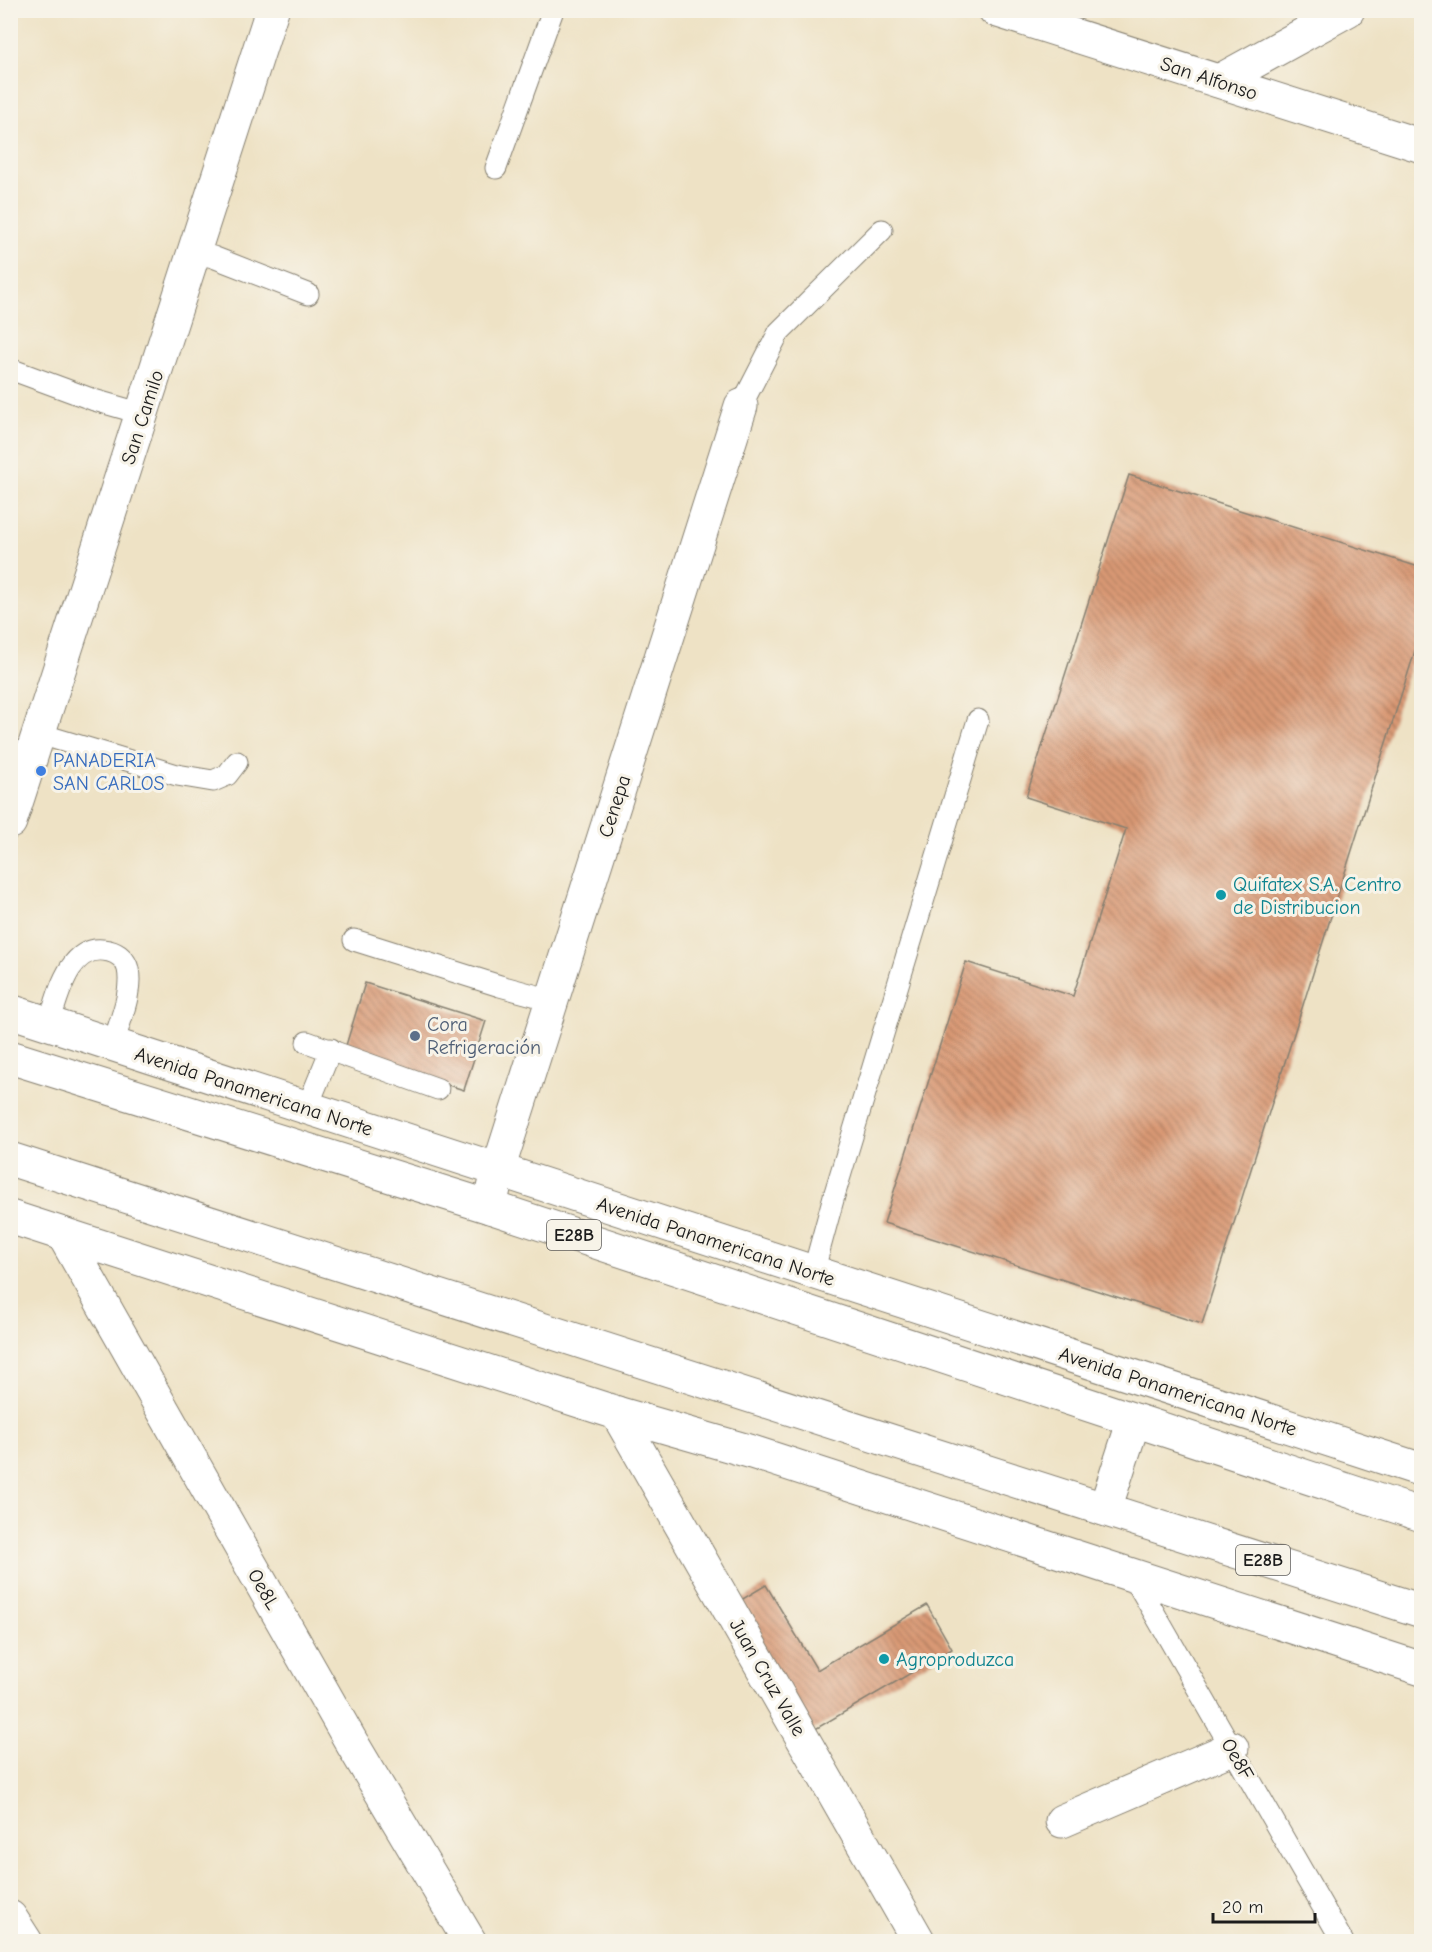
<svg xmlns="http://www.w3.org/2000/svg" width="1432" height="1952" font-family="'Comic Neue',sans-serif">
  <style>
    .building { fill: url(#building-back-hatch) }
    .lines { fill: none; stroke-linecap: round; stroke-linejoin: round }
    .service-casing { stroke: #857f70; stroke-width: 23 }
    .minor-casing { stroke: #857f70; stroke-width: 35 }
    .secondary-casing { stroke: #857f70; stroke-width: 35 }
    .trunk-casing { stroke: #857f70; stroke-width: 35 }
    .service { stroke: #fff; stroke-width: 21 }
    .minor { stroke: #fff; stroke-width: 33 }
    .secondary { stroke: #fff; stroke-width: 33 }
    .trunk { stroke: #fff; stroke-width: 33 }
    .shop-dot { fill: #3f7fe0; stroke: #f7f3e8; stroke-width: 2 }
    .culture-dot { fill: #0f9aa8; stroke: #f7f3e8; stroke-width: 2 }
    .service-dot { fill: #5c6f8a; stroke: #f7f3e8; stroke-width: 2 }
    .labels { text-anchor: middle; stroke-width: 6; stroke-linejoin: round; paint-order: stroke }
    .shield { fill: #f7f3e8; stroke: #5e5c59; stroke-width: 1.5 }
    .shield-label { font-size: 18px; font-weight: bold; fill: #1c1c1c }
    .street-label { font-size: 20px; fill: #1c1c1c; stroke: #f7f3e8 }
    .shop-label { font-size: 20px; fill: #366cbe; stroke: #f7f3e8; text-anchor: start }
    .culture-label { font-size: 20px; fill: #0d838f; stroke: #f7f3e8; text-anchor: start }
    .service-label { font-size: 20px; fill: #4e5e75; stroke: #f7f3e8; text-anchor: start }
  </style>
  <defs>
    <pattern id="building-back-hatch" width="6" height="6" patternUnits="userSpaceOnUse" patternTransform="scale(1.5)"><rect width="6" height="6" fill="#d99975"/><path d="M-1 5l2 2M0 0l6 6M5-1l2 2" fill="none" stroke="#af7c5f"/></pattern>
  </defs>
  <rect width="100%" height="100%" fill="#f7f3e8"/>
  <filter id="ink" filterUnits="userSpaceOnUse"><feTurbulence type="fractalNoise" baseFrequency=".0167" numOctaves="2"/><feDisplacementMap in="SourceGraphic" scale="12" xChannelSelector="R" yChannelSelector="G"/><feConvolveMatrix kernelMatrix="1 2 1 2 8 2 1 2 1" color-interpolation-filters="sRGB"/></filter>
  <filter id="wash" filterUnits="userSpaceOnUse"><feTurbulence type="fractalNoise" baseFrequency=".008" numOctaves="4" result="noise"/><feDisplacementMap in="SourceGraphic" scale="24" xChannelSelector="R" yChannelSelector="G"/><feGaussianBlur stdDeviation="1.35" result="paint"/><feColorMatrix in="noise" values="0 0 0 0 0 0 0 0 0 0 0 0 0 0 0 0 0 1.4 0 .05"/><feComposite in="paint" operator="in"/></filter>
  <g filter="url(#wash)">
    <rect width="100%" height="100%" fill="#eee2c5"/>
    <g id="blocks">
      <!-- building -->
      <g class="building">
        <polygon points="1129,475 1422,568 1422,629 1202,1324 884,1223 966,962 1073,996 1126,829 1026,797"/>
        <polygon points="365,983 486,1021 464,1090 344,1052"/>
        <polygon points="766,1585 817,1670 927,1605 952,1649 807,1734 731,1606"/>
      </g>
    </g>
  </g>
  <g filter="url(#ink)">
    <use href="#blocks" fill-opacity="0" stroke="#857f70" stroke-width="1.5"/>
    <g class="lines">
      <defs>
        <g id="service">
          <polyline points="496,168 553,10"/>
          <polyline points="194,252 213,257 308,294"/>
          <polyline points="10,369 94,400 143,414"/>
          <polyline points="741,406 779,332 882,230"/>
          <polyline points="40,734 177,775 213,781 227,775 237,762"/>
          <polyline points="354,940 500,986 552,1000"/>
          <path d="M49,1024C58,996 69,941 109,951C118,953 126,960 128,969C133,993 119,1022 113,1045"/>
          <polyline points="307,1042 438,1089"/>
          <polyline points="307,1108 331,1049"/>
          <polyline points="813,1273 834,1196 978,720"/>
          <polyline points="1133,1576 1343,1942"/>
        </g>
        <g id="minor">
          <polyline points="995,10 1422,146"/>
          <polyline points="1219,81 1348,10"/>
          <polyline points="10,822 272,10"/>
          <polyline points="490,1207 498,1170 741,406"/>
          <polyline points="63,1234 353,1745 470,1942"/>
          <polyline points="617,1413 919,1942"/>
          <polyline points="1062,1821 1232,1748"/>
          <polyline points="10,1917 26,1942"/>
        </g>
        <g id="secondary">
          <polyline points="10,1011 1422,1470"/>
          <polyline points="10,1217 617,1413 752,1452 1422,1669"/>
        </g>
        <g id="trunk">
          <polyline points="10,1057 490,1207 1422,1515"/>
          <polyline points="10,1159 1422,1611"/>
          <polyline points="1105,1509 1134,1420"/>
        </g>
      </defs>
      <!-- service casing -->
      <use href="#service" class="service-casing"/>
      <!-- minor casing -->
      <use href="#minor" class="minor-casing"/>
      <!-- secondary casing -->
      <use href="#secondary" class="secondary-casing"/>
      <!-- trunk casing -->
      <use href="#trunk" class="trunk-casing"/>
      <!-- service -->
      <use href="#service" class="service"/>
      <!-- minor -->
      <use href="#minor" class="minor"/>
      <!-- secondary -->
      <use href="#secondary" class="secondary"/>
      <!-- trunk -->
      <use href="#trunk" class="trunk"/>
    </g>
  </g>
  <!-- markers -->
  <circle class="shop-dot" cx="41" cy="771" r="6"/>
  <g class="culture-dot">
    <circle cx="1221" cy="895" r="6"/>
    <circle cx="884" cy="1659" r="6"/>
  </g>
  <circle class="service-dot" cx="415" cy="1036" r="6"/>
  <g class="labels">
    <!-- shield labels -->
    <g class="shield">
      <rect x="547" y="1220" width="54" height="30" rx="4.5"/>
      <rect x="1236" y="1545" width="54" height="30" rx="4.5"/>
    </g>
    <g class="shield-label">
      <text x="574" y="1241">E28B</text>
      <text x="1263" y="1566">E28B</text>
    </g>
    <!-- street labels -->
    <g class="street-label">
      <text transform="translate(1209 78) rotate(18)" y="7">San Alfonso</text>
      <text transform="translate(142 417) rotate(-72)" y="7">San Camilo</text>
      <text transform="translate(614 806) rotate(-72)" y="7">Cenepa</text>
      <text transform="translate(254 1091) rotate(18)" y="7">Avenida Panamericana Norte</text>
      <text transform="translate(716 1241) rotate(18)" y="7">Avenida Panamericana Norte</text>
      <text transform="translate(1178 1391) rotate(18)" y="7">Avenida Panamericana Norte</text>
      <text transform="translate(264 1589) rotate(60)" y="7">Oe8L</text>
      <text transform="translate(768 1677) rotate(60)" y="7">Juan Cruz Valle</text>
      <text transform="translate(1238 1759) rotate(60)" y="7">Oe8F</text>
    </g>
    <!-- shop labels -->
    <g class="shop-label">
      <text x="53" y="767">PANADERIA<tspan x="53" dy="23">SAN CARLOS</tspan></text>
    </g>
    <!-- culture labels -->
    <g class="culture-label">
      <text x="1233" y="891">Quifatex S.A. Centro<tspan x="1233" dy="23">de Distribucion</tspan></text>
      <text x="896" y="1666">Agroproduzca</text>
    </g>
    <!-- service labels -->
    <g class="service-label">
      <text x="427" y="1031">Cora<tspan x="427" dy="23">Refrigeración</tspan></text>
    </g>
  </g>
  <!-- margin -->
  <rect width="1432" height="1952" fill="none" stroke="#f7f3e8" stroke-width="36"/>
  <!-- scale -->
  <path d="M1213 1913v9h102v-9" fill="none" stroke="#1c1c1c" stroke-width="3"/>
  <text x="1222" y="1913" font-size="18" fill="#1c1c1c" stroke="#f7f3e8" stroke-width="4.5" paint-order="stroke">20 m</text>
</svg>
